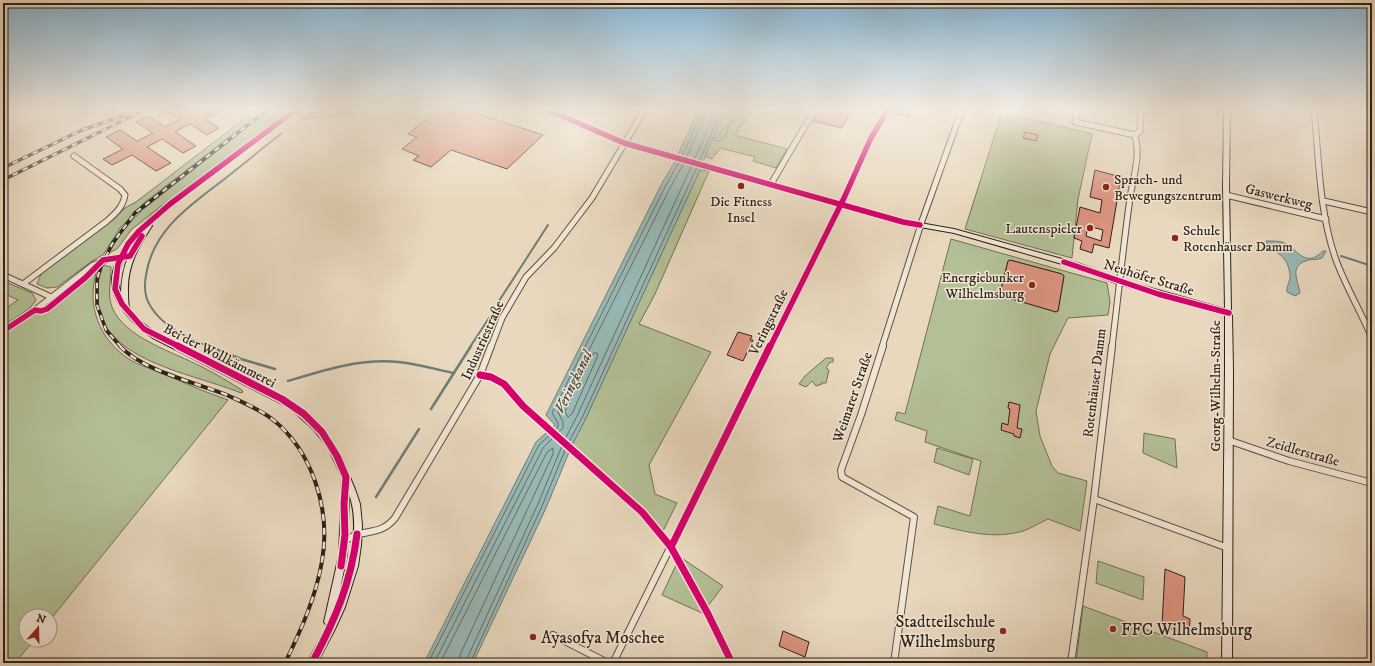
<svg xmlns="http://www.w3.org/2000/svg" width="1375" height="666" font-family="'IM FELL DW Pica',serif">
  <style>
    .green { fill: #b3bf95; stroke: #707057; fill-rule: evenodd }
    .water { fill: #99b9b7; stroke: #6d7d78 }
    .pier { fill: #e9d8be }
    .lines { fill: none; stroke-linecap: round; stroke-linejoin: round }
    .shore { stroke: #626e68; stroke-width: 1 }
    .stream-far1 { stroke: #6d7d78; stroke-width: 2 }
    .stream { stroke: #6d7d78; stroke-width: 2.5 }
    .building { fill: #dd947f; stroke: #2c2219; fill-rule: evenodd }
    .street-far1-casing { stroke: #5b5042; stroke-width: 7 }
    .street-casing { stroke: #5b5042; stroke-width: 8 }
    .secondary-casing { stroke: #2c2219; stroke-width: 2 }
    .street-far1 { stroke: #f1e6d5; stroke-width: 5 }
    .street { stroke: #f1e6d5; stroke-width: 6 }
    .secondary { fill: #f1e6d5; fill-rule: evenodd }
    .rail-far1-casing { stroke: #2c2219; stroke-width: 3.5 }
    .rail-casing { stroke: #2c2219; stroke-width: 4 }
    .rail-far1 { stroke: #f1e6d5; stroke-width: 2; stroke-dasharray: 5.5; stroke-linecap: butt }
    .rail { stroke: #f1e6d5; stroke-width: 2.5; stroke-dasharray: 7; stroke-linecap: butt }
    .cycleway-far1-casing { stroke: #f1e6d5; stroke-width: 8 }
    .cycleway-casing { stroke: #f1e6d5; stroke-width: 10 }
    .cycleway-far1 { stroke: #d6006c; stroke-width: 5.5 }
    .cycleway { stroke: #d6006c; stroke-width: 7 }
    .poi-dot { fill: #8f2418; stroke: #f1e6d5; stroke-width: 1.5 }
    .labels { text-anchor: middle; stroke-width: 3; stroke-linejoin: round; paint-order: stroke }
    .poi-label { font-size: 14px; fill: #2c2219; stroke: #f1e6d5; text-anchor: start }
    .street-label { font-size: 14px; fill: #2c2219; stroke: #f1e6d5 }
    .water-label { font-size: 15px; font-style: italic; fill: #4d4f48; stroke: #f1e6d5 }
    .near-poi-label { font-size: 17px; fill: #2c2219; stroke: #f1e6d5; text-anchor: start }
  </style>
  <rect width="100%" height="100%" fill="#e9d8be"/>
  <filter id="stains"><feTurbulence type="fractalNoise" baseFrequency=".005" numOctaves="4"/><feColorMatrix values="0 0 0 0 .2 0 0 0 0 .09 0 0 0 0 .02 0 0 0 .5 -.17"/></filter>
  <radialGradient id="worn" r=".72"><stop offset=".6" stop-color="#630" stop-opacity="0"/><stop offset="1" stop-color="#630" stop-opacity=".3"/></radialGradient>
  <!-- green -->
  <g class="green">
    <polygon points="257,109 266,109 145,202 120,228 103,255 92,261 57,287 47,288 37,284 41,274 114,218 125,208 136,202"/>
    <polygon points="271,109 291,109 152,213 131,230 117,249 109,253 121,233 141,211"/>
    <polygon points="301,109 359,109 348,115 303,119 297,117 298,111"/>
    <path d="M727,109H750V112L735,135L787,149L776,168L753,161L755,157L720,148L712,159L705,156L711,141L727,134L728,127L733,123C725,125 721,130 719,137L712,139Z"/>
    <polygon points="1002,112 1092,134 1078,199 1072,258 965,229"/>
    <polygon points="700,170 709,171 655,294 639,324 711,352 649,465 655,494 677,503 662,533 638,505 572,445 585,420"/>
    <path d="M951,239L1107,283L1110,302L1108,315L1068,318L1050,354L1036,411L1040,436L1052,466L1058,473L1087,481L1080,531L1048,519C1039,523 1032,528 1023,531C993,540 963,531 934,524L938,506L970,516L981,461L925,442L927,431L895,420L897,412L905,414ZM1010,260L1062,274L1064,276L1058,311L1056,312L1002,296L1000,294L1008,261Z"/>
    <path d="M103,265L111,267C111,280 107,294 112,307C124,338 174,352 202,367C216,374 229,382 242,390L243,392L241,393C182,369 72,358 103,265Z"/>
    <path d="M98,267C86,300 96,333 123,355C134,364 149,368 162,373C184,383 205,392 228,400L50,620V616H26V640H34L15,663H3V335L34,314L47,310L88,278Z"/>
    <polygon points="3,281 32,293 36,300 30,308 3,326 3,310 18,300 3,293"/>
    <polygon points="826,358 833,358 833,362 830,362 826,368 829,370 826,383 821,383 822,384 816,386 812,381 806,387 799,384 805,376"/>
    <polygon points="1144,433 1175,439 1177,468 1143,453"/>
    <polygon points="937,448 973,459 969,475 934,462"/>
    <polygon points="683,559 723,586 708,606 702,613 662,595 676,565"/>
    <polygon points="1098,561 1144,577 1143,600 1096,583"/>
    <polygon points="1083,606 1207,652 1207,663 1076,663"/>
  </g>
  <!-- water -->
  <g class="water">
    <polygon points="699,109 727,109 712,139 718,137 721,131 731,120 734,121 728,127 725,138 720,140 711,141 700,170 585,420 572,445 546,508 473,663 424,663 536,442 555,425 546,415 662,183 673,165"/>
    <path d="M1266,241C1271,241 1277,241 1282,242C1297,247 1304,270 1323,251H1326L1322,258C1317,260 1313,259 1309,260C1288,265 1298,280 1300,293L1295,296L1287,292C1286,286 1291,281 1290,274C1287,251 1271,254 1266,241Z"/>
  </g>
  <!-- pier -->
  <polygon class="pier" points="677,153 705,161 704,165 701,169 673,161"/>
  <g class="lines">
    <!-- shore -->
    <g class="shore">
      <polyline points="682,157 703,109"/>
      <polyline points="686,158 708,109"/>
      <polyline points="694,160 717,109"/>
      <polyline points="699,162 722,109"/>
      <polygon points="594,353 597,353 598,355 572,414 568,417 565,412"/>
      <polyline points="428,663 539,445 558,427 558,423 552,413 666,185 679,162"/>
      <polyline points="434,663 543,448 563,428 563,422 558,412 670,188 684,163"/>
      <polyline points="440,663 547,452 553,448 553,454 460,655 459,663"/>
      <polyline points="465,663 538,504 564,441 577,416 692,165"/>
      <polyline points="470,663 542,506 568,443 582,418 697,167"/>
    </g>
    <!-- stream-far1 -->
    <g class="stream-far1">
      <polyline points="310,114 321,109"/>
      <polyline points="1341,256 1372,266"/>
      <polyline points="499,301 548,225"/>
      <path d="M210,347C190,339 163,327 151,307C144,297 144,286 146,275C153,228 194,203 227,177C246,162 264,147 282,133"/>
      <polyline points="470,347 489,318"/>
    </g>
    <!-- stream -->
    <g class="stream">
      <polyline points="208,346 241,359 275,369"/>
      <path d="M288,381C324,370 361,358 399,362C417,364 435,369 453,373"/>
      <polyline points="431,409 471,346"/>
      <polyline points="376,497 419,429"/>
    </g>
  </g>
  <!-- building -->
  <g class="building">
    <polygon points="164,109 186,109 192,113 199,109 225,109 205,119 219,128 207,135 190,124 175,132 196,146 183,153 162,139 147,147 171,163 156,171 132,155 112,165 103,159 123,149 106,137 120,130 137,141 153,133 136,122 148,116 165,127 180,119"/>
    <polygon points="439,109 464,109 543,135 507,169 451,150 431,167 413,160 419,156 402,149 417,137 408,134"/>
    <polygon points="819,109 852,109 842,128 813,121"/>
    <polygon points="892,109 913,109 909,117 891,112"/>
    <polygon points="1025,132 1038,135 1036,141 1023,138"/>
    <path d="M1095,170L1121,177L1109,248L1094,244L1092,253L1080,249L1082,241L1074,238L1080,207L1100,213L1102,200L1090,197ZM1088,226L1103,230L1101,241L1086,236Z"/>
    <polygon points="1010,260 1062,274 1064,276 1058,311 1056,312 1002,296 1000,294 1008,261"/>
    <polygon points="738,332 752,336 750,340 753,340 743,361 727,355"/>
    <polygon points="1009,402 1020,405 1017,428 1022,429 1020,438 1014,436 1014,434 1001,430 1002,423 1008,425 1010,409 1008,408"/>
    <polygon points="1165,569 1185,577 1183,616 1190,619 1189,636 1162,625"/>
    <polygon points="783,631 809,642 805,657 779,646"/>
  </g>
  <g class="lines">
    <defs>
      <g id="street-far1">
        <polyline points="1077,109 1075,122 1135,135"/>
        <path d="M1314,109C1319,159 1319,212 1336,260C1346,287 1361,312 1372,338"/>
        <polyline points="771,184 815,109"/>
        <polyline points="1226,195 1326,219"/>
        <polyline points="1324,201 1372,212"/>
        <polyline points="3,275 51,297"/>
        <path d="M23,284L107,221C116,213 123,207 125,195L120,189L74,156"/>
        <polyline points="3,331 35,310 93,265 109,259 130,256"/>
        <polyline points="491,347 502,318 526,277 554,248 592,198 645,109"/>
        <polyline points="770,347 844,198 870,140 888,109"/>
        <polyline points="882,347 922,221 962,109"/>
        <path d="M1112,347C1118,298 1123,248 1130,198C1133,177 1141,156 1135,135L1140,131L1141,109"/>
      </g>
      <g id="street">
        <polyline points="883,346 861,415 841,470 842,477 914,517 894,663"/>
        <polyline points="1228,440 1289,461 1372,483"/>
        <polyline points="1372,450 1372,467"/>
        <polyline points="1094,499 1228,548"/>
        <path d="M344,542C361,527 379,538 395,518L480,375L491,346"/>
        <polyline points="553,635 608,663"/>
        <polyline points="613,663 770,346"/>
        <polyline points="1071,663 1094,499 1112,346"/>
      </g>
      <g id="secondary">
        <path d="M293,109H299L183,197L150,224L152,226C138,247 127,266 128,292C128,296 128,303 129,307C133,315 146,326 153,331L296,404L320,425L332,441L343,460L356,492L360,504L362,525L361,545L358,566L345,607L335,629L317,663H307L327,626L324,622L339,555L342,477L327,446L314,430L290,408L153,338C135,326 109,301 112,278C117,232 177,196 211,171C238,150 265,129 293,109ZM137,239C126,257 121,275 121,296C120,291 118,285 118,280C118,266 128,249 137,239ZM349,494C361,527 350,567 338,599L347,555Z"/>
        <polygon points="544,109 551,109 632,144 903,220 954,229 1080,264 1122,280 1225,309 1223,186 1224,109 1230,109 1229,186 1231,311 1232,313 1232,315 1233,370 1232,663 1222,663 1225,370 1225,314 1118,284 1076,268 954,233 903,224 628,146"/>
      </g>
    </defs>
    <!-- street-far1 casing -->
    <use href="#street-far1" class="street-far1-casing"/>
    <!-- street casing -->
    <use href="#street" class="street-casing"/>
    <!-- secondary casing -->
    <use href="#secondary" class="secondary-casing"/>
    <!-- street-far1 -->
    <use href="#street-far1" class="street-far1"/>
    <!-- street -->
    <use href="#street" class="street"/>
    <!-- secondary -->
    <use href="#secondary" class="secondary"/>
    <defs>
      <g id="rail-far1">
        <polyline points="3,168 82,130 131,113"/>
        <polyline points="3,180 146,109"/>
        <polyline points="121,347 106,330 97,305 97,279 101,267 112,244 135,213 268,109"/>
      </g>
      <path id="rail" d="M120,346C141,370 197,383 227,395C242,402 259,409 272,419C313,451 331,511 322,561C316,597 301,630 285,663"/>
    </defs>
    <!-- rail-far1 casing -->
    <use href="#rail-far1" class="rail-far1-casing"/>
    <!-- rail casing -->
    <use href="#rail" class="rail-casing"/>
    <!-- rail-far1 -->
    <use href="#rail-far1" class="rail-far1"/>
    <!-- rail -->
    <use href="#rail" class="rail"/>
    <defs>
      <g id="cycleway-far1">
        <polyline points="546,109 624,143 903,222 920,225"/>
        <polyline points="1064,262 1158,294 1229,313"/>
        <polyline points="3,331 35,310 41,311 47,309 85,278 103,260 130,256 142,236"/>
        <polyline points="180,347 144,329 122,304 115,289 118,264 128,244 139,231 170,204 297,109"/>
        <polyline points="770,347 844,198 870,140 888,109"/>
      </g>
      <g id="cycleway">
        <polyline points="178,346 282,399 304,414 322,432 337,456 346,477 344,504 345,535 341,566"/>
        <polyline points="480,375 491,377 504,384 523,406 642,512 671,547 708,614 732,663"/>
        <polyline points="671,547 770,346"/>
        <path d="M312,663C335,620 351,583 357,534"/>
      </g>
    </defs>
    <!-- cycleway-far1 casing -->
    <use href="#cycleway-far1" class="cycleway-far1-casing"/>
    <!-- cycleway casing -->
    <use href="#cycleway" class="cycleway-casing"/>
    <!-- cycleway-far1 -->
    <use href="#cycleway-far1" class="cycleway-far1"/>
    <!-- cycleway -->
    <use href="#cycleway" class="cycleway"/>
  </g>
  <!-- sky -->
  <linearGradient id="sky" x2="0" y2="1"><stop stop-color="#88b6d4"/><stop offset="0.54" stop-color="#f5ede2"/><stop offset="1" stop-color="#f5ede2" stop-opacity="0"/></linearGradient>
  <rect width="1375" height="202" fill="url(#sky)"/>
  <!-- markers -->
  <g class="poi-dot">
    <circle cx="741" cy="186" r="4"/>
    <circle cx="1106" cy="187" r="4"/>
    <circle cx="1090" cy="228" r="4"/>
    <circle cx="1175" cy="238" r="4"/>
    <circle cx="1032" cy="285" r="4"/>
    <circle cx="1113" cy="629" r="4"/>
    <circle cx="1003" cy="631" r="4"/>
    <circle cx="533" cy="637" r="4"/>
  </g>
  <g class="labels">
    <!-- poi labels -->
    <g class="poi-label">
      <text x="1114" y="184">Sprach- und<tspan x="1114" dy="16">Bewegungszentrum</tspan></text>
      <text x="741" y="206" text-anchor="middle">Die Fitness<tspan x="741" dy="16">Insel</tspan></text>
      <text x="1082" y="233" text-anchor="end">Lautenspieler</text>
      <text x="1183" y="235">Schule<tspan x="1183" dy="16">Rotenhäuser Damm</tspan></text>
      <text x="1024" y="282" text-anchor="end">Energiebunker<tspan x="1024" dy="16">Wilhelmsburg</tspan></text>
    </g>
    <!-- street labels -->
    <g class="street-label">
      <text transform="translate(1279 196) rotate(14)" y="5">Gaswerkweg</text>
      <text transform="translate(1149 277) rotate(17)" y="5">Neuhöfer Straße</text>
      <text transform="translate(768 322) rotate(-64)" y="5">Veringstraße</text>
      <text transform="translate(482 340) rotate(-66)" y="5">Industriestraße</text>
      <text transform="translate(220 355) rotate(27)" y="5">Bei der Wollkämmerei</text>
      <text transform="translate(1094 383) rotate(-83)" y="5">Rotenhäuser Damm</text>
      <text transform="translate(1215 386) rotate(-90)" y="5">Georg-Wilhelm-Straße</text>
      <text transform="translate(852 397) rotate(-71)" y="5">Weimarer Straße</text>
      <text transform="translate(1303 451) rotate(16)" y="5">Zeidlerstraße</text>
    </g>
    <!-- water labels -->
    <g class="water-label">
      <text transform="translate(573 382) rotate(-64)" y="5">Veringkanal</text>
    </g>
    <!-- near-poi labels -->
    <g class="near-poi-label">
      <text x="995" y="627" text-anchor="end">Stadtteilschule<tspan x="995" dy="20">Wilhelmsburg</tspan></text>
      <text x="1121" y="635">FFC Wilhelmsburg</text>
      <text x="541" y="643">Ayasofya Moschee</text>
    </g>
  </g>
  <!-- margin -->
  <rect width="1375" height="666" fill="none" stroke="#e9d8be" stroke-width="16"/>
  <rect x="4" y="4" width="1367" height="658" fill="none" stroke="#2c2219" stroke-width="2"/>
  <rect x="8" y="8" width="1359" height="650" fill="none" stroke="#2c2219"/>
  <!-- north arrow -->
  <g transform="translate(38 628) rotate(20)"><circle r="19" fill="#f1e6d5" stroke="#a2988a"/>
  <path d="M0-3L7 15L0 10L-7 15Z" fill="#8f2418"/>
  <text y="-6" font-size="11" font-weight="bold" text-anchor="middle" fill="#2c2219">N</text>
  </g>
  <rect width="100%" height="100%" filter="url(#stains)"/>
  <rect width="100%" height="100%" fill="url(#worn)"/>
</svg>
